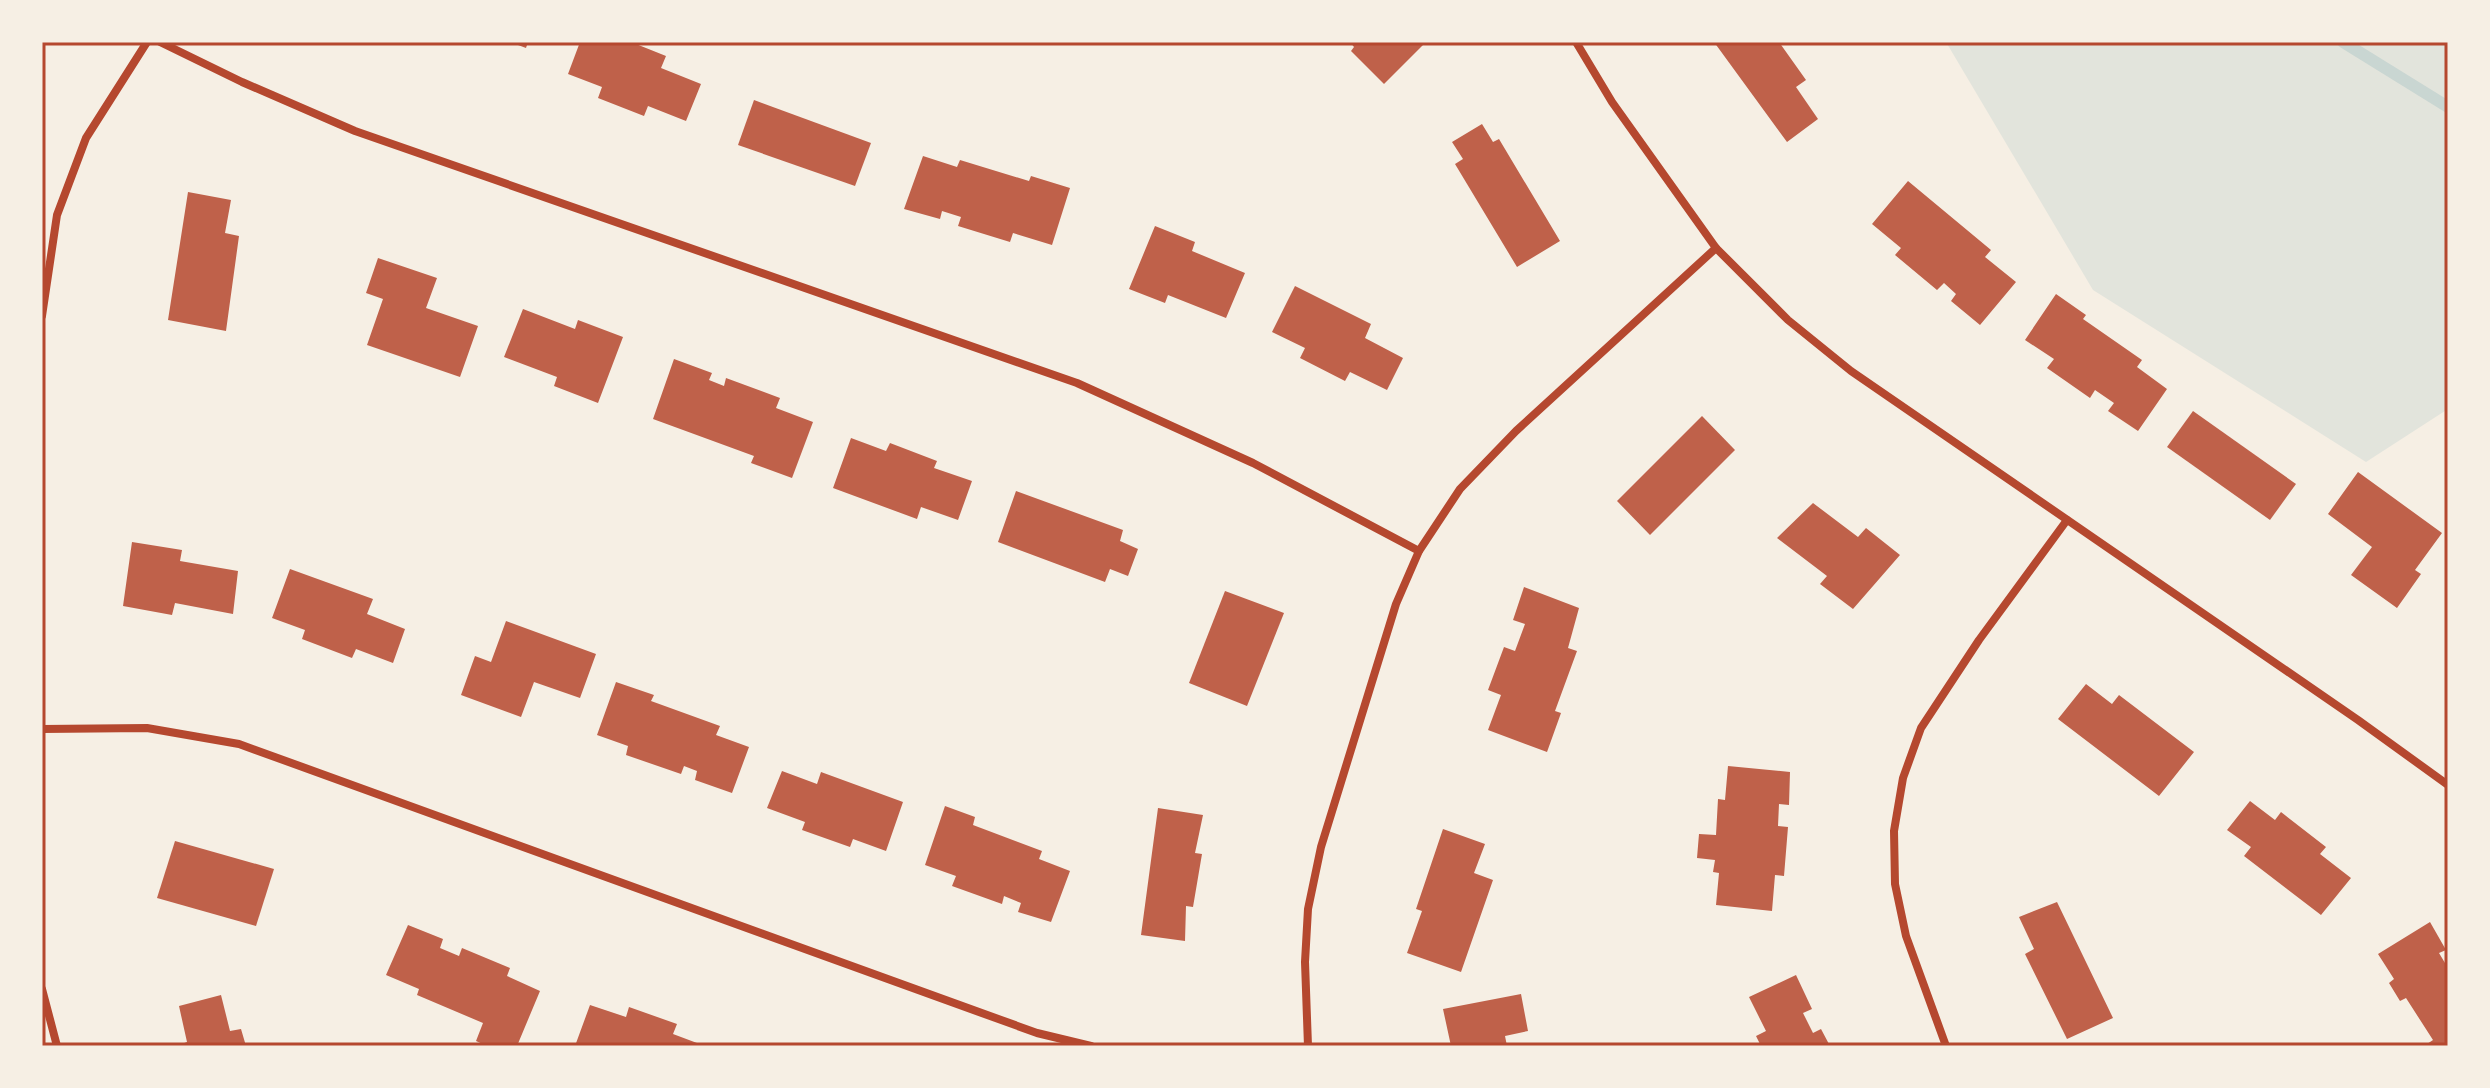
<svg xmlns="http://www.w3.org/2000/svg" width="2490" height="1088" font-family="Spectral,serif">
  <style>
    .green { fill: #e2e4dc }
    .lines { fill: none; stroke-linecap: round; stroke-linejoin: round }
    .stream { stroke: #c9d6d2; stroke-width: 12 }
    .building { fill: #bf614a }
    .minor { stroke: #b5482f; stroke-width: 8 }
    .neatline { fill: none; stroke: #b5482f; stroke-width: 3 }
  </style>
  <rect width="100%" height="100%" fill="#f6efe4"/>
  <!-- green -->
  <polygon class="green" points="1946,42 2448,42 2448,409 2366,462 2093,290"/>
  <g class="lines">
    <!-- stream -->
    <polyline class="stream" points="2343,42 2448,107"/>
  </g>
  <!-- building -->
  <g class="building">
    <polygon points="510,42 528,42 526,48"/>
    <polygon points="580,42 631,42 666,56 661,68 701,84 686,121 648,106 644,116 598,98 602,87 568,74"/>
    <polygon points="1350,42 1426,42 1384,84 1351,51 1354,47"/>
    <polygon points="1714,42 1779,42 1806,80 1796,87 1818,119 1787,142"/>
    <polygon points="754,100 871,143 855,186 738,145"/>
    <polygon points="1482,124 1493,142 1499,139 1560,241 1517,267 1455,164 1463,159 1452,142"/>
    <polygon points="923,156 957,167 960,160 1029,181 1031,176 1070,188 1052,245 1013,233 1010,242 958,226 961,217 942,211 940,219 904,209"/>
    <polygon points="1908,181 1991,250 1985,257 2016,282 1980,325 1951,301 1956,294 1944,283 1937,290 1895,255 1901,248 1872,224"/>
    <polygon points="188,192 231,200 225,233 239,236 226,331 168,320"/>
    <polygon points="1155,226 1195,242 1192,251 1245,273 1226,318 1168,295 1165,303 1129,289"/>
    <polygon points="378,258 437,278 426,308 478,326 460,377 367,345 383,299 366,293"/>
    <polygon points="1295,286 1371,324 1365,338 1403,358 1387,390 1350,372 1345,381 1300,358 1305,348 1272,332"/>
    <polygon points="2056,294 2086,315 2083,319 2142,360 2137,367 2167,389 2138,431 2108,411 2114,403 2095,390 2090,398 2047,368 2054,359 2025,340"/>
    <polygon points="523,309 575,329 578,320 623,337 598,403 554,386 557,377 504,357"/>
    <polygon points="674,359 712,373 709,380 724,386 726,378 780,398 776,408 813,422 792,478 751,463 754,456 653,419"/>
    <polygon points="2193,411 2296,484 2270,520 2167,447"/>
    <polygon points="1702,416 1735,450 1650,535 1617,501"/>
    <polygon points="851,438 886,451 890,443 937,461 934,468 972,481 958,520 921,507 917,519 833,488"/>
    <polygon points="2358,472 2442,533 2415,570 2421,574 2397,608 2351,575 2372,547 2328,514"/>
    <polygon points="1016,491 1123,530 1120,541 1138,549 1128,576 1110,569 1105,582 998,542"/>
    <polygon points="1813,503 1858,537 1866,528 1900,555 1853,609 1820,584 1827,576 1777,538"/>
    <polygon points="132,542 182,550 180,561 238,571 233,614 175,603 172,615 123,606"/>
    <polygon points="290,569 373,599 367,614 405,629 393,663 356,649 352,658 302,639 305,630 272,618"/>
    <polygon points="1524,587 1579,608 1568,648 1577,651 1555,711 1561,713 1547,752 1488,730 1501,695 1488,690 1504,647 1515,651 1525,624 1513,620"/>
    <polygon points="1225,591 1284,613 1247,706 1189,683"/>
    <polygon points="506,621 596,654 580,698 534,682 521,717 461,695 475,656 491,662"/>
    <polygon points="616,682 654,695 651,701 720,726 716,735 749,747 732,793 695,780 697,771 684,766 681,774 626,755 628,746 597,735"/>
    <polygon points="2086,684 2112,704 2119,695 2194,752 2159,796 2058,719"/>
    <polygon points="1728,766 1790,772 1789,805 1779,804 1778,826 1788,827 1784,876 1775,875 1772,911 1716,905 1719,873 1713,872 1715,860 1697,858 1699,834 1716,835 1718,799 1725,800"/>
    <polygon points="782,771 817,784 821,772 903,802 886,851 853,839 850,847 802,830 805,822 767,808"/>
    <polygon points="2250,801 2275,820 2281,812 2326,847 2320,854 2351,878 2321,915 2244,856 2251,847 2227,830"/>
    <polygon points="945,806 975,817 973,825 1042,851 1039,859 1070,871 1051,922 1018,912 1021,903 1004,896 1002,904 952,886 956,876 925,865"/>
    <polygon points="1158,808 1203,815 1195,853 1202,854 1193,907 1186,906 1185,941 1141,935"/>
    <polygon points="1443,829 1485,844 1474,873 1493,880 1461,972 1407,953 1422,911 1416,909"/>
    <polygon points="175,841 274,869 256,926 157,898"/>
    <polygon points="2057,902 2113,1018 2067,1039 2025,954 2034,949 2019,917"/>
    <polygon points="2430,922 2446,950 2439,953 2448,968 2448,1046 2429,1046 2427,1044 2433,1040 2406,998 2400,1001 2389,983 2394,979 2378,954"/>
    <polygon points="408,925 443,939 440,948 459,956 462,948 510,968 507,976 540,991 517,1046 487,1046 476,1041 483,1023 417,995 419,989 386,975"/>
    <polygon points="1796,975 1812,1009 1803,1013 1813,1033 1821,1029 1830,1046 1761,1046 1756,1036 1766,1031 1749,997"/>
    <polygon points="1521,994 1528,1031 1505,1036 1507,1046 1451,1046 1443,1009"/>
    <polygon points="221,995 230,1031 241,1029 246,1046 176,1046 187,1042 179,1006"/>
    <polygon points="590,1005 626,1017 629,1007 677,1024 673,1034 705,1046 575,1046"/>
  </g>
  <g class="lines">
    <!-- minor -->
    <g class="minor">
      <polyline points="160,42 242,82 355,131 1077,383 1253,463 1419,551"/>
      <polyline points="1576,42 1612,102 1716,248 1788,320 1851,371 2358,720 2448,785"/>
      <polyline points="42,316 57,215 86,138 147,42"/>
      <polyline points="42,729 147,728 239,744 1037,1033 1091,1046"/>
      <polyline points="42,989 57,1046"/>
      <polyline points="1308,1046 1305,962 1308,909 1321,847 1396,604 1419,551 1460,489 1516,431 1716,248"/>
      <polyline points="1946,1046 1906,936 1895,884 1894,831 1903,778 1921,728 1979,640 2067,520"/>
    </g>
  </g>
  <!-- border -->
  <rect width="2490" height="1088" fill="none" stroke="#f6efe4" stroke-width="88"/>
  <rect x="44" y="44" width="2402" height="1000" class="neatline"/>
</svg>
